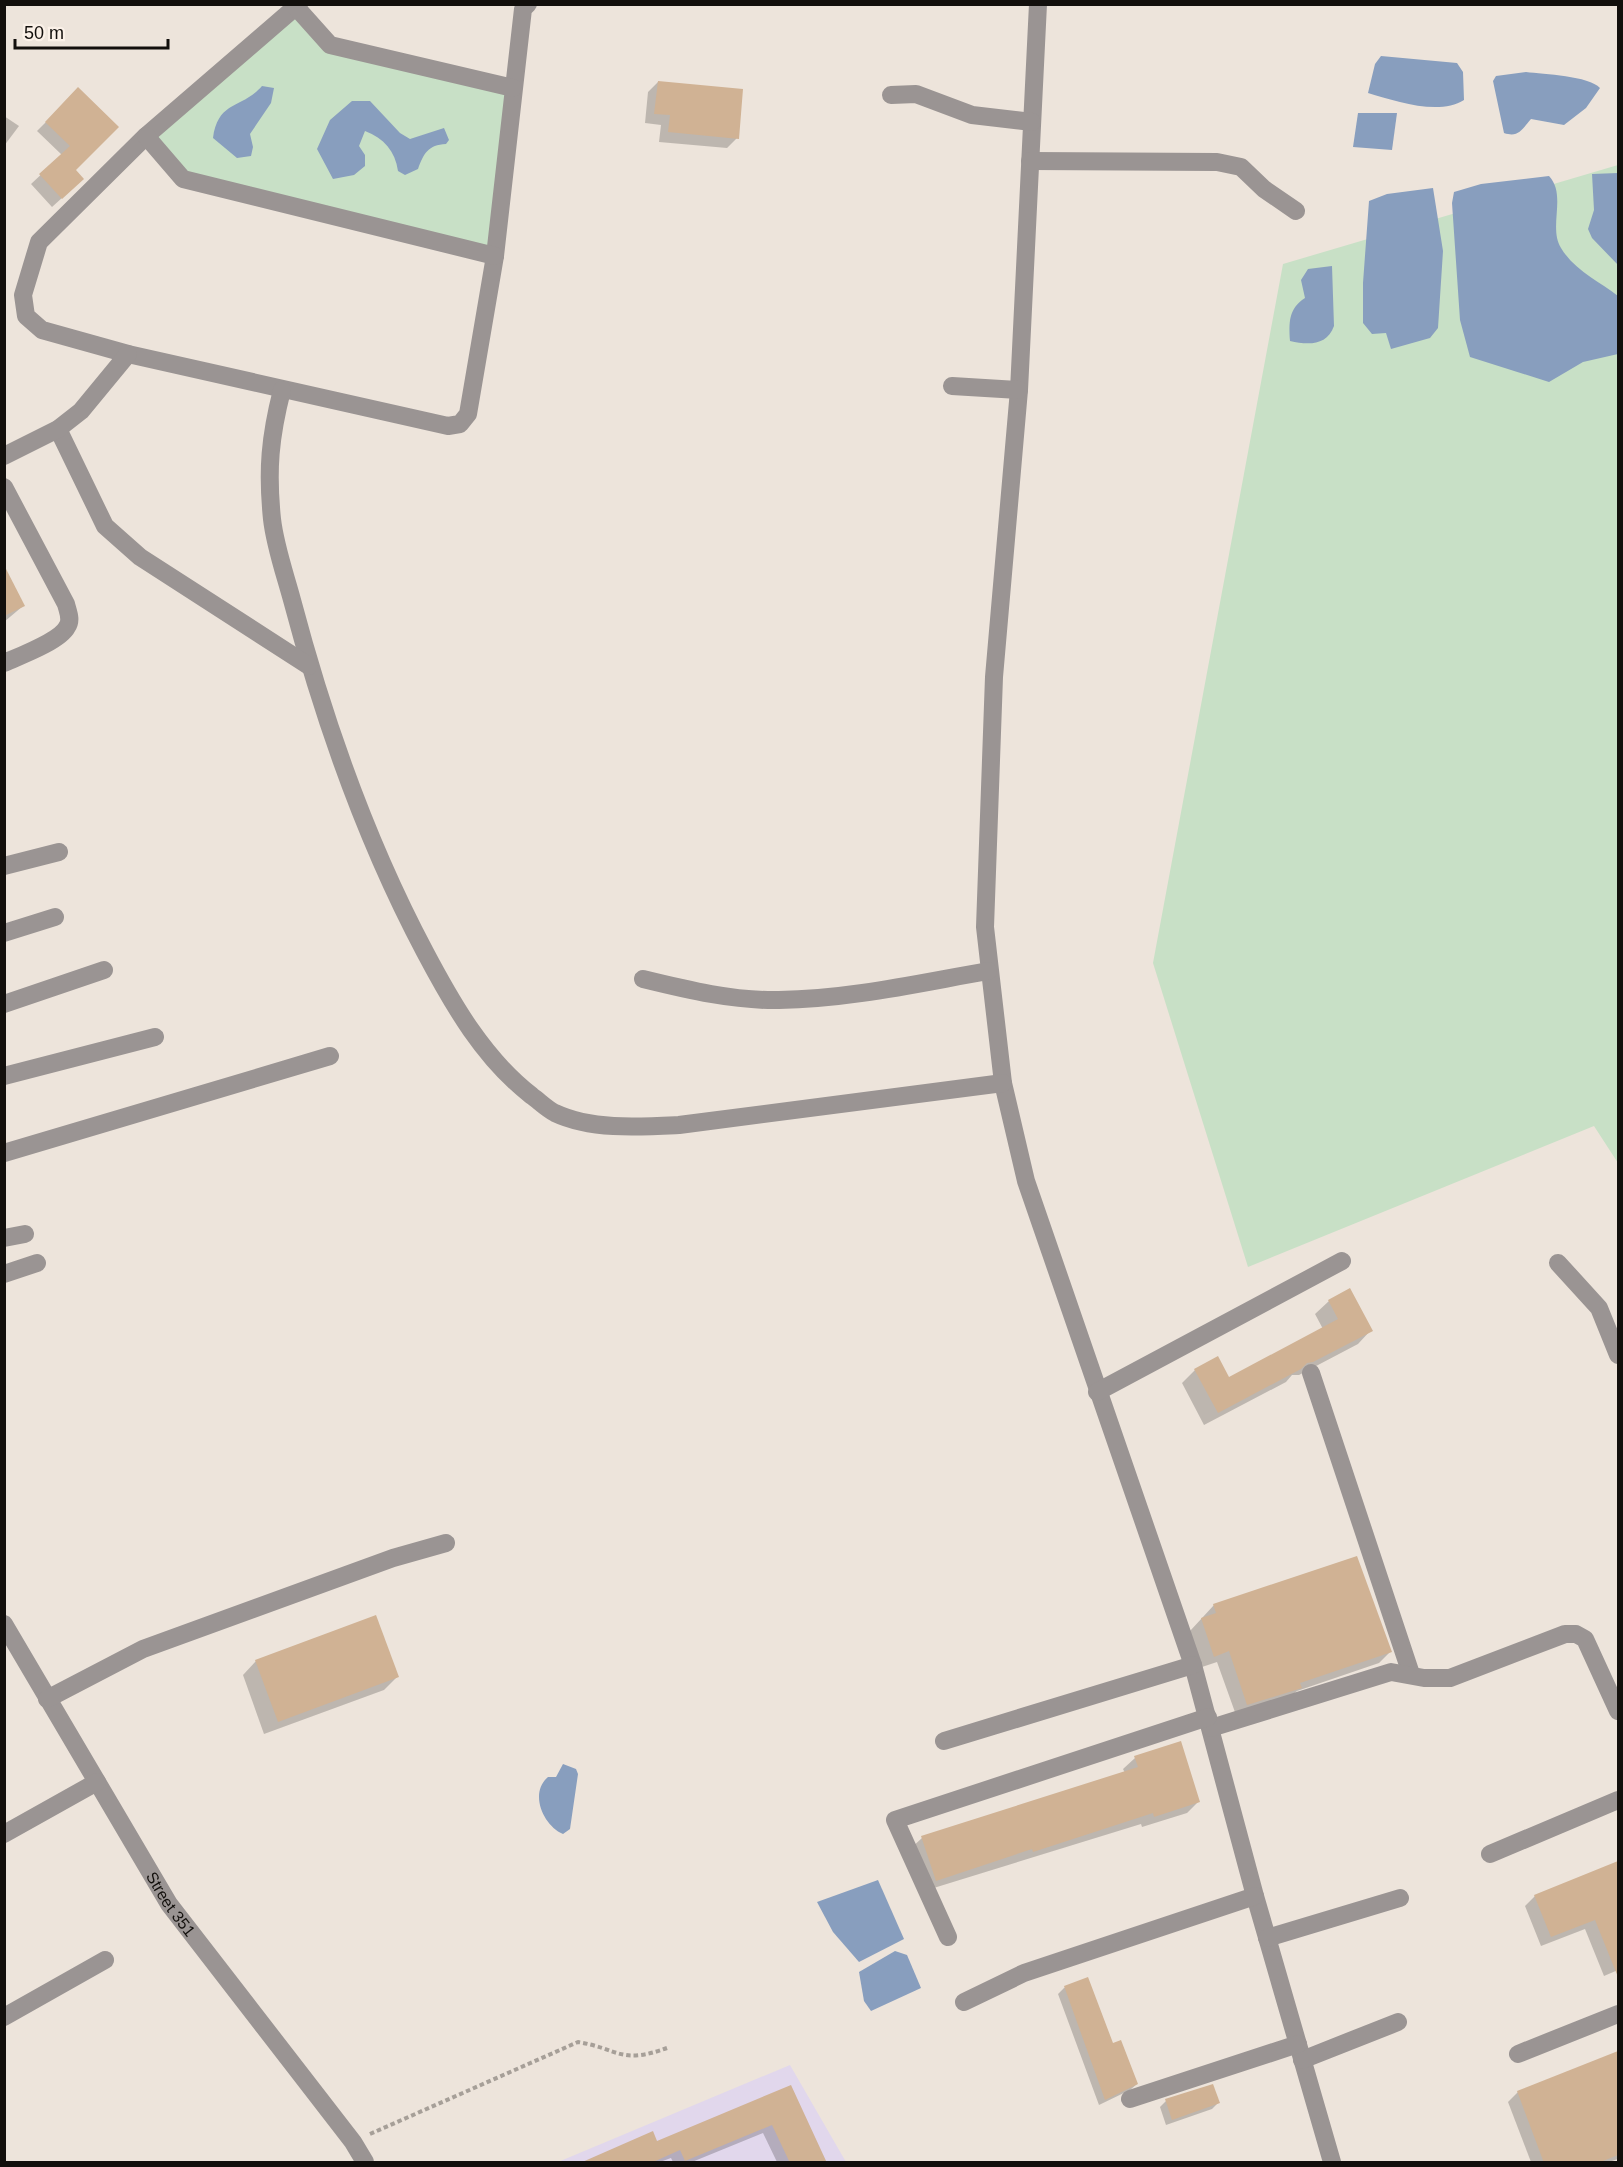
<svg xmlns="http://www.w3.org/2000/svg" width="1623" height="2167" font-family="Arial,sans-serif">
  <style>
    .education { fill: #e1d7ec }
    .green { fill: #c8e0c6 }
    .water { fill: #889ebe }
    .shadow { fill: #0003 }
    .building { fill: #d0b294 }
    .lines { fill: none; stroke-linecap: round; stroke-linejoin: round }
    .path { stroke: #a69f98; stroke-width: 4; stroke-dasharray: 4.5 3; stroke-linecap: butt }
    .minor { stroke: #9a9493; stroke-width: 18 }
    .labels { text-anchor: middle; stroke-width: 6; stroke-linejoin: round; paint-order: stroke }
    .street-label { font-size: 16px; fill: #120f0c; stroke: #fbf1e8 }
  </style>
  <rect width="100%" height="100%" fill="#ede4db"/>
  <!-- education -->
  <polygon class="education" points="790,2065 846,2162 558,2162"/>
  <!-- green -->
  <g class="green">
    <polygon points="296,7 330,45 513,88 495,256 183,179 146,136"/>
    <polygon points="1618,165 1618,1163 1594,1126 1248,1267 1153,963 1283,264"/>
  </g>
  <!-- water -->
  <g class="water">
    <path d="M1381,56L1457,63L1463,72L1464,100C1439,116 1395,101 1368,93L1375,64Z"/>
    <path d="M1526,72C1544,74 1589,76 1600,88L1586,108L1564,125L1531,119C1522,129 1519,138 1504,133L1493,81L1496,76Z"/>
    <path d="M262,86L274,88L271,103L250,134L253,147L251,156L237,158L213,138C218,100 242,109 262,86Z"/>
    <path d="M352,101H370L400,133L410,139L444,128L449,140L446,144C428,145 424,153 418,169L405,175L398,171C395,151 384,138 365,131L359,146L365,155V166L354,175L333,179L317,149L330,120Z"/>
    <polygon points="1358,113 1397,113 1392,150 1353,147"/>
    <polygon points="1618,173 1618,265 1592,238 1588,229 1594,210 1592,174"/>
    <path d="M1549,176C1567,195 1548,227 1561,248C1575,271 1599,281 1618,296V354L1583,362L1549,382L1470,357L1460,320L1452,203L1454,192L1481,184Z"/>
    <polygon points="1433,188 1443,251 1438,328 1430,338 1391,349 1386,333 1372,334 1363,323 1363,283 1369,201 1387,194"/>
    <path d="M1332,266L1334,326C1327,346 1308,345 1290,341C1289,323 1288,309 1305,298L1301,280L1308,269Z"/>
    <path d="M563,1764L576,1769L578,1774L570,1829L563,1834C543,1825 529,1793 548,1777H556Z"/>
    <polygon points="878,1880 904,1939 859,1962 833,1932 817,1902"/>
    <polygon points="895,1951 907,1955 921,1988 871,2011 864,2001 859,1972"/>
  </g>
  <!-- shadow -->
  <g class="shadow">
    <polygon points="658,82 737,138 727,148 659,142 661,125 645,123 648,92"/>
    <polygon points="78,90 74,187 52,207 31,184 62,155 37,131"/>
    <polygon points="4,116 19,126 4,146"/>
    <polygon points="4,568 23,606 4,622"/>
    <polygon points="1329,1301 1371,1330 1358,1344 1299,1375 1292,1375 1286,1382 1204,1425 1182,1383 1195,1370 1229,1379 1323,1329 1315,1314"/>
    <polygon points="1214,1605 1390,1652 1379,1663 1297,1691 1288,1699 1236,1715 1217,1662 1202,1667 1190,1631"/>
    <polygon points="256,1661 397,1677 384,1690 264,1734 243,1675"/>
    <polygon points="1135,1758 1199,1801 1187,1813 1142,1827 1141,1824 924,1891 910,1849 922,1838 1125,1773 1123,1769"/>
    <polygon points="1617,1863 1618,1970 1604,1976 1585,1929 1541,1946 1525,1906 1535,1896"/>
    <polygon points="1087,1979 1112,2045 1137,2084 1130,2090 1099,2105 1058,1994 1064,1988"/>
    <polygon points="1618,2052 1618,2159 1609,2162 1531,2162 1508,2102 1518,2092"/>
    <polygon points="790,2087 825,2162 777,2162 763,2133 692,2162 673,2162 671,2158 660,2162 591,2162 657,2143"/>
    <polygon points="1166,2101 1218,2103 1212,2109 1166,2125 1160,2107"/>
  </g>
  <!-- building -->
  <g class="building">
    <polygon points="658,81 743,89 739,139 668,132 670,115 654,114"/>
    <polygon points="78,87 119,127 76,170 84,179 62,199 39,174 70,146 45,122"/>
    <polygon points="4,565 25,606 4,616"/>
    <polygon points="1350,1288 1373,1331 1313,1362 1307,1363 1301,1369 1218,1413 1194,1369 1218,1356 1229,1377 1338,1319 1328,1300"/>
    <polygon points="1357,1556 1392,1652 1300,1683 1302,1688 1247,1705 1229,1651 1214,1657 1201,1618 1216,1613 1213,1604"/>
    <polygon points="376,1615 399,1677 278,1722 255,1660"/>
    <polygon points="1181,1741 1200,1802 1154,1817 1153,1813 1033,1852 1032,1849 936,1881 921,1836 1138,1767 1134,1756"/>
    <polygon points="1618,1861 1618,1977 1595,1920 1551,1937 1534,1895"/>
    <polygon points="1088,1977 1113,2043 1121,2040 1138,2084 1105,2100 1064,1986"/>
    <polygon points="1618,2051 1618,2155 1598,2163 1544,2163 1517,2091"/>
    <polygon points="1213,2084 1220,2103 1172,2120 1165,2099"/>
    <polygon points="791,2085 827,2163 790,2163 772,2125 685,2161 680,2150 651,2163 580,2163 653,2131 657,2141"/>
  </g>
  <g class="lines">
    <!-- path -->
    <path class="path" d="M370,2134L578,2042C620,2049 620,2065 667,2048"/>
    <!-- minor -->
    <g class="minor">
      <polyline points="299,4 146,136 39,242 23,295 26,316 42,330 128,354 448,426 460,424 468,414 495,256 523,9 528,4"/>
      <polyline points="1038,4 1019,390 994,677 985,927 1003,1083 1026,1181 1193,1665 1255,1896 1332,2162"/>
      <polyline points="296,7 330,45 513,88"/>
      <polyline points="891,95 916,94 972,115 1032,122"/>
      <polyline points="146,136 183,179 495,256"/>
      <polyline points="1030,161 1217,162 1241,167 1264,189 1296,211"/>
      <polyline points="952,386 1019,390"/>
      <path d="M282,390C270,437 267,470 272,519C275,546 285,574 292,600C324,721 366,841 425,952C453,1005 484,1059 532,1096C539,1101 547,1109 555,1113C591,1130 639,1127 679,1125L1003,1083"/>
      <polyline points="58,429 105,526 140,557 309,666"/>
      <polyline points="4,456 58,429 81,411 128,354"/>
      <path d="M4,487L66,604C68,612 72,620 67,627C60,641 20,656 4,663"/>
      <polyline points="4,866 59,852"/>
      <polyline points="4,933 55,917"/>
      <path d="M643,979C688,990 734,1001 779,1000C850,999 919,983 988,971"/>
      <polyline points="4,1004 104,970"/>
      <polyline points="4,1076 155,1037"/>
      <polyline points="4,1153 330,1056"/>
      <polyline points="4,1238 25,1234"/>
      <polyline points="1558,1263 1599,1308 1618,1355"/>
      <polyline points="4,1274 37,1263"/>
      <polyline points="1311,1373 1411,1674"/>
      <polyline points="1097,1392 1342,1261"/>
      <path id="s1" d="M4,1624L169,1904L353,2142L365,2162"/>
      <polyline points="47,1699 143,1649 393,1558 446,1543"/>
      <polyline points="1211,1728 1391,1672 1424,1678 1450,1678 1565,1634 1576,1634 1585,1639 1618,1711"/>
      <polyline points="944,1741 1193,1665"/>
      <polyline points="4,1834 97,1782"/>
      <polyline points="1490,1854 1618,1800"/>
      <polyline points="948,1937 895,1820 1208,1717"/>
      <polyline points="1267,1938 1400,1898"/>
      <polyline points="964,2002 1024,1973 1255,1896"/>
      <polyline points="4,2017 105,1960"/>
      <polyline points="1518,2054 1618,2014"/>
      <polyline points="1302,2060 1398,2022"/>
      <polyline points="1130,2099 1298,2044"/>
    </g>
  </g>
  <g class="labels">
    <!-- street labels -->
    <g class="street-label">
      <text dy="6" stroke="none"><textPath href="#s1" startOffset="326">Street 351</textPath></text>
    </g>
  </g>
  <!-- border -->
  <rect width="1623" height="2167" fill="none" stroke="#120f0c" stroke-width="12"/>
  <!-- scale -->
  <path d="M15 39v9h153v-9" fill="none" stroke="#120f0c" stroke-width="3"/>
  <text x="24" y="39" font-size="18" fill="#120f0c" stroke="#fbf1e8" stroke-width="4.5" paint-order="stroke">50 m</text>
</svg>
